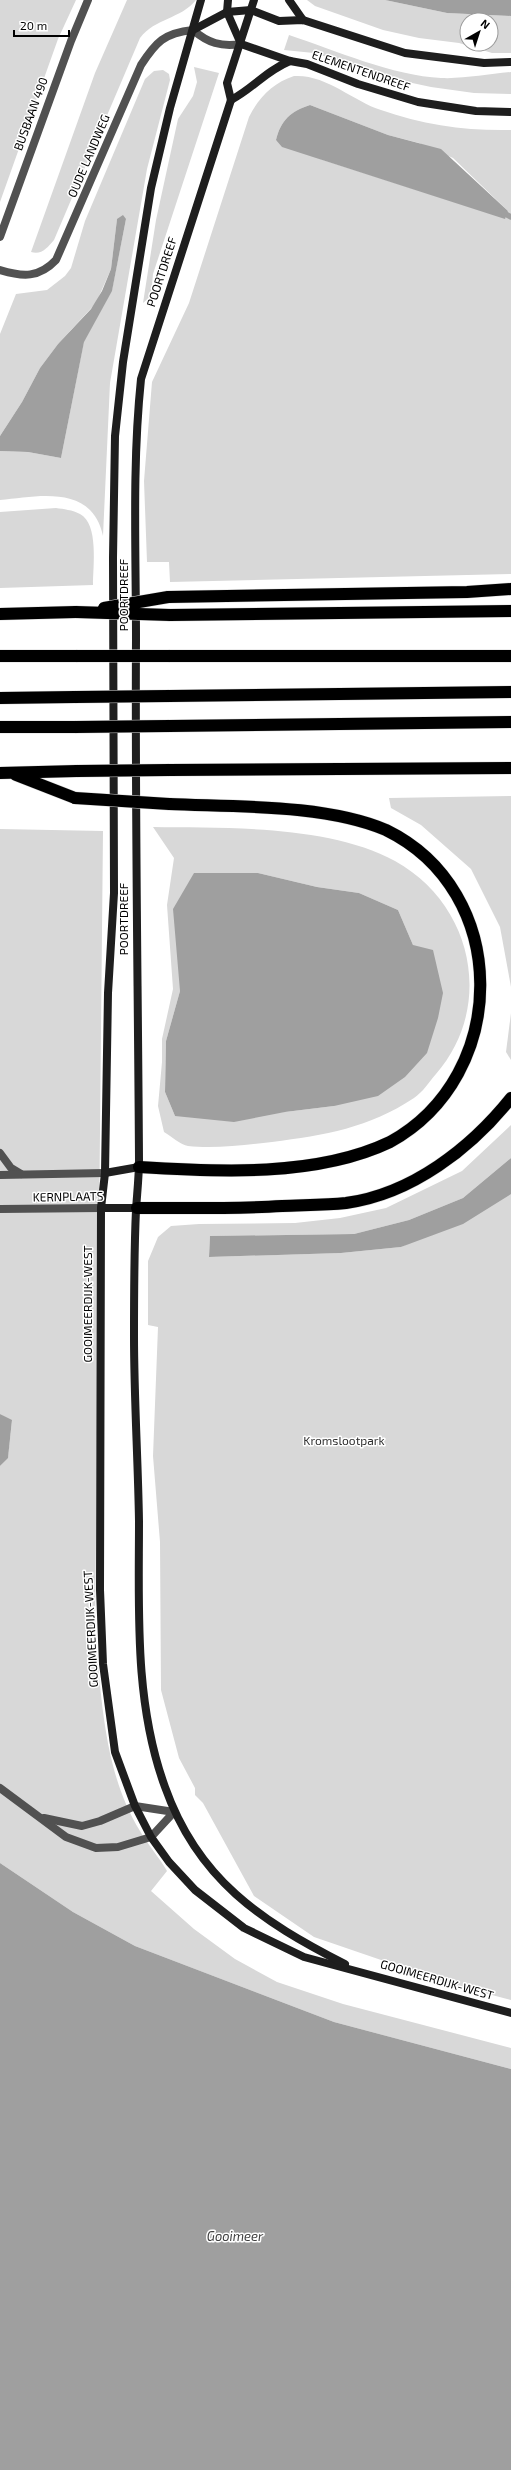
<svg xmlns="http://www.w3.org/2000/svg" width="511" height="2470" font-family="'Exo 2',sans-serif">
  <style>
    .green { fill: #d8d8d8; fill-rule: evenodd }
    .water { fill: #9f9f9f }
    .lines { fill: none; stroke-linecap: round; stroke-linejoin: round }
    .stream { stroke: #9f9f9f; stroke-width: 5.5 }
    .highway-casing { stroke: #dbdbdb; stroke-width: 13 }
    .lane { stroke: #515151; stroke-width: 8 }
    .street { stroke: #515151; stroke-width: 8 }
    .secondary { stroke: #1e1e1e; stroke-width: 8 }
    .highway { stroke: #000; stroke-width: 12 }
    .highway-bridge-casing { stroke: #dbdbdb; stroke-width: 13; stroke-linecap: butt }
    .highway-bridge { stroke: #000; stroke-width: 12 }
    .labels { text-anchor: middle; stroke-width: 3; stroke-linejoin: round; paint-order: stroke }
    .street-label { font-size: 12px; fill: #000; stroke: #fff }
    .park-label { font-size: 12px; fill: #2f2f2f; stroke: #fff }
    .water-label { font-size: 13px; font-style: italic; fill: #404040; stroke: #fff }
  </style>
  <rect width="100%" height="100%" fill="#fff"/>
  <!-- green -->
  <g class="green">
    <polygon points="0,0 76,0 58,39 0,202"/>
    <path d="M127,0H196C181,19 155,18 140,38L54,240C47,248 42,255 31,252L95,73Z"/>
    <path d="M307,0H385L447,13L511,16V53H492L459,43L419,38L383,30L315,6ZM467,20H491V44H467Z"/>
    <path d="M289,35C334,50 394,76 441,78C464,79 488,74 511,72V94L474,93L431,87L403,81L314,53L284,50Z"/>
    <polygon points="194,67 219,73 153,274 151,296 143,303 156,220 178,119 193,96 197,82"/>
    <path d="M163,70L169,74L170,80L147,169L110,383L103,536C92,484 39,496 0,500V451L28,452L61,458L84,341L112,290L126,219H117L111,269L96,303L58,344L40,368L22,402L0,436V334L16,294L47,290L65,276L71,268L85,221L145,79L154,71Z"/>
    <path d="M294,76C326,74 353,101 381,110C423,125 467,131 511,130V574L170,582L169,562H147L144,481L152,382L189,303L249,117C259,97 273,83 294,76ZM310,105L388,135L419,143L453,158L508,211L505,218L323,160L276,140C281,120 291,111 310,105Z"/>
    <path d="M56,508C63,509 73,510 80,514C99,524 93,567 93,585L0,588V512Z"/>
    <polygon points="511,796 511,987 500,927 471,869 421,825 391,808 389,798"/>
    <path d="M153,827C226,828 330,825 395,861C473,904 495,1006 436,1074C429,1082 423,1092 414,1098C369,1128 325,1135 272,1142C247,1145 213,1149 188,1146C181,1145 171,1136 164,1132L158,1106L162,1062V1039L173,989L167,905L174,858ZM194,873H258L317,887L359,893L398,910L413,945L334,1106L285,1112L175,1116L165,1092L166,1041L180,991Z"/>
    <path d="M0,829L103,831L95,1634C102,1700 104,1773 140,1831C148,1845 159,1857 167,1871L151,1891L194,1929L235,1959L277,1982L343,2004L511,2048V2069L334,2022L135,1946L73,1912L0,1863V1466L8,1457L12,1421L0,1414Z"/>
    <polygon points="511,1013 511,1060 506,1052"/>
    <polygon points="511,1125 511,1158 463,1198 409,1220 354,1234 210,1236 209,1257 341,1253 401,1247 511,1193 511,2000 454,1985 314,1937 254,1896 203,1803 195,1795 195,1788 179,1758 161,1690 160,1542 153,1456 158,1327 148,1325 148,1261 158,1237 171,1226 199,1224 295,1223 340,1218 386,1208 462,1171"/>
  </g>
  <!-- water -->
  <g class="water">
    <polygon points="385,0 511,0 511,16 447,13"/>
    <path d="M310,105L388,135L441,149L508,211L505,219L282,147L276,140C281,120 291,111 310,105Z"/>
    <polygon points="123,215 126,219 112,291 84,342 61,458 28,452 0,451 0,436 22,402 40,368 58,344 91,309 102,291 111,269 117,219"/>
    <polygon points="194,873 258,873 317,887 359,893 398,910 413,945 433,950 443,993 438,1018 427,1053 405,1077 378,1096 334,1106 285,1112 234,1122 175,1116 165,1092 166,1041 180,991 173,909"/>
    <polygon points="511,1158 511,1194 463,1224 401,1247 341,1253 209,1257 210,1236 354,1234 409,1220 463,1198"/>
    <polygon points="0,1414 12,1420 8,1458 0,1466"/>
    <polygon points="0,1863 73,1912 135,1946 334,2022 511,2069 511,2470 0,2470"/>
  </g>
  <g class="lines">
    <!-- stream -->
    <polyline class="stream" points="500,211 511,217"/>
    <defs>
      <g id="highway">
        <polyline points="168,597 467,592 511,589"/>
        <polyline points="0,614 76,612"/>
        <polyline points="170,615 511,611"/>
        <polyline points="0,656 76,656"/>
        <polyline points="170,656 511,656"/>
        <polyline points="169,696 511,692"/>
        <polyline points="0,698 75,697"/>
        <polyline points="169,726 511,722"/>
        <polyline points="0,727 75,727"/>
        <polyline points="169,770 511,768"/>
        <polyline points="0,773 77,771"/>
        <polyline points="16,775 75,798"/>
        <path d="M139,1167C218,1172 317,1177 390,1142C511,1075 511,891 386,830C325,804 235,807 169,804"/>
        <path d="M137,1208C185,1208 234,1209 282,1206C303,1205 325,1205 346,1203C412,1194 471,1148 511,1098"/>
      </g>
    </defs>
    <!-- highway casing -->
    <use href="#highway" class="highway-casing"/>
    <!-- lane -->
    <g class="lane">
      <polyline points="0,237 71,41 88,0"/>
      <path d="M0,270C23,277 39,278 56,260L141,65C156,42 164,33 193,30C208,43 221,47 241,44"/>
      <polyline points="0,1153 11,1168 21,1174"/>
    </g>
    <!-- street -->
    <g class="street">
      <polyline points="0,1175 105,1173"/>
      <polyline points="0,1209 101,1208"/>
      <polyline points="0,1788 66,1837 96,1848 118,1847 151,1837 174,1812"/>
      <polyline points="44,1818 82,1826 100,1821 135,1806 174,1812"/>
    </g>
    <!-- secondary -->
    <g class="secondary">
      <polyline points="201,0 170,108 151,188 123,362 115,436 113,558 114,893 108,993 105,1173 101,1208 100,1590 103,1664 115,1752 135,1806 151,1837 169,1862 195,1890 244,1928 304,1957 511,2013"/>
      <polyline points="228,0 227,12 241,44 290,61 307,64 358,84 418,102 476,111 511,112"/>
      <path d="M254,0L227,83L231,100L141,379C132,466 136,552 136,639C135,813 138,986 139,1160C139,1177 137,1194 136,1210C134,1252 134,1294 134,1336C134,1398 138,1459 139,1521C139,1610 134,1702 165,1787C198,1880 261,1921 345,1964"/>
      <polyline points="289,0 303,20"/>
      <polyline points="193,30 227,12 251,10 279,21 303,20 405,53 484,63 511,62"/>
      <path d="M231,100C255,87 264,72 290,61"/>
      <polyline points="105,1173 139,1167"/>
      <polyline points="101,1208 137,1208"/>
    </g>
    <!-- highway -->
    <use href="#highway" class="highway"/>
    <defs>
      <g id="highway-bridge">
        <polyline points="104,608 168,597"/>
        <polyline points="76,612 170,615"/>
        <polyline points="76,656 170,656"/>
        <polyline points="75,697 169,696"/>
        <polyline points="75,727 169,726"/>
        <polyline points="77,771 169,770"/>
        <polyline points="75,798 169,804"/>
      </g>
    </defs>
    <!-- highway-bridge casing -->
    <use href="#highway-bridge" class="highway-bridge-casing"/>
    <!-- highway-bridge -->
    <use href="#highway-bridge" class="highway-bridge"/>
  </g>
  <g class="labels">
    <!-- street labels -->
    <g class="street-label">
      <text transform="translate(361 71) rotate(19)" y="4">ELEMENTENDREEF</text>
      <text transform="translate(31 114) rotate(-70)" y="4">BUSBAAN 490</text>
      <text transform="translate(89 156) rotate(-67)" y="4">OUDE LANDWEG</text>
      <text transform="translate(162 272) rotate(-72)" y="4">POORTDREEF</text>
      <text transform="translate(124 595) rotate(-90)" y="4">POORTDREEF</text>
      <text transform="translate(124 919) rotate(-90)" y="4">POORTDREEF</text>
      <text transform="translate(68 1197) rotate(-1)" y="4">KERNPLAATS</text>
      <text transform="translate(88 1304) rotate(-90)" y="4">GOOIMEERDIJK-WEST</text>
      <text transform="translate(91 1629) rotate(-93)" y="4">GOOIMEERDIJK-WEST</text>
      <text transform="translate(437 1980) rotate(16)" y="4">GOOIMEERDIJK-WEST</text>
    </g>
    <!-- park labels -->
    <g class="park-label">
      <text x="344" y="1445">Kromslootpark</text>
    </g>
    <!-- water labels -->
    <g class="water-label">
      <text x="235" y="2241">Gooimeer</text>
    </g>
  </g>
  <!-- north arrow -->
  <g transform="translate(479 32) rotate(39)"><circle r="19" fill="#ffffff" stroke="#999999"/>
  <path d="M0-3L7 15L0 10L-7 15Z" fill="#000000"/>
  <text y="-6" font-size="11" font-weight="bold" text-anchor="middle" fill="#000000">N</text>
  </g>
  <!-- scale -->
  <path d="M14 30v6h55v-6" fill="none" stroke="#000000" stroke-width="2"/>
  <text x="20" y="30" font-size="12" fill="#000000" stroke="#ffffff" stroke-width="3" paint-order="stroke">20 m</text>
</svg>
